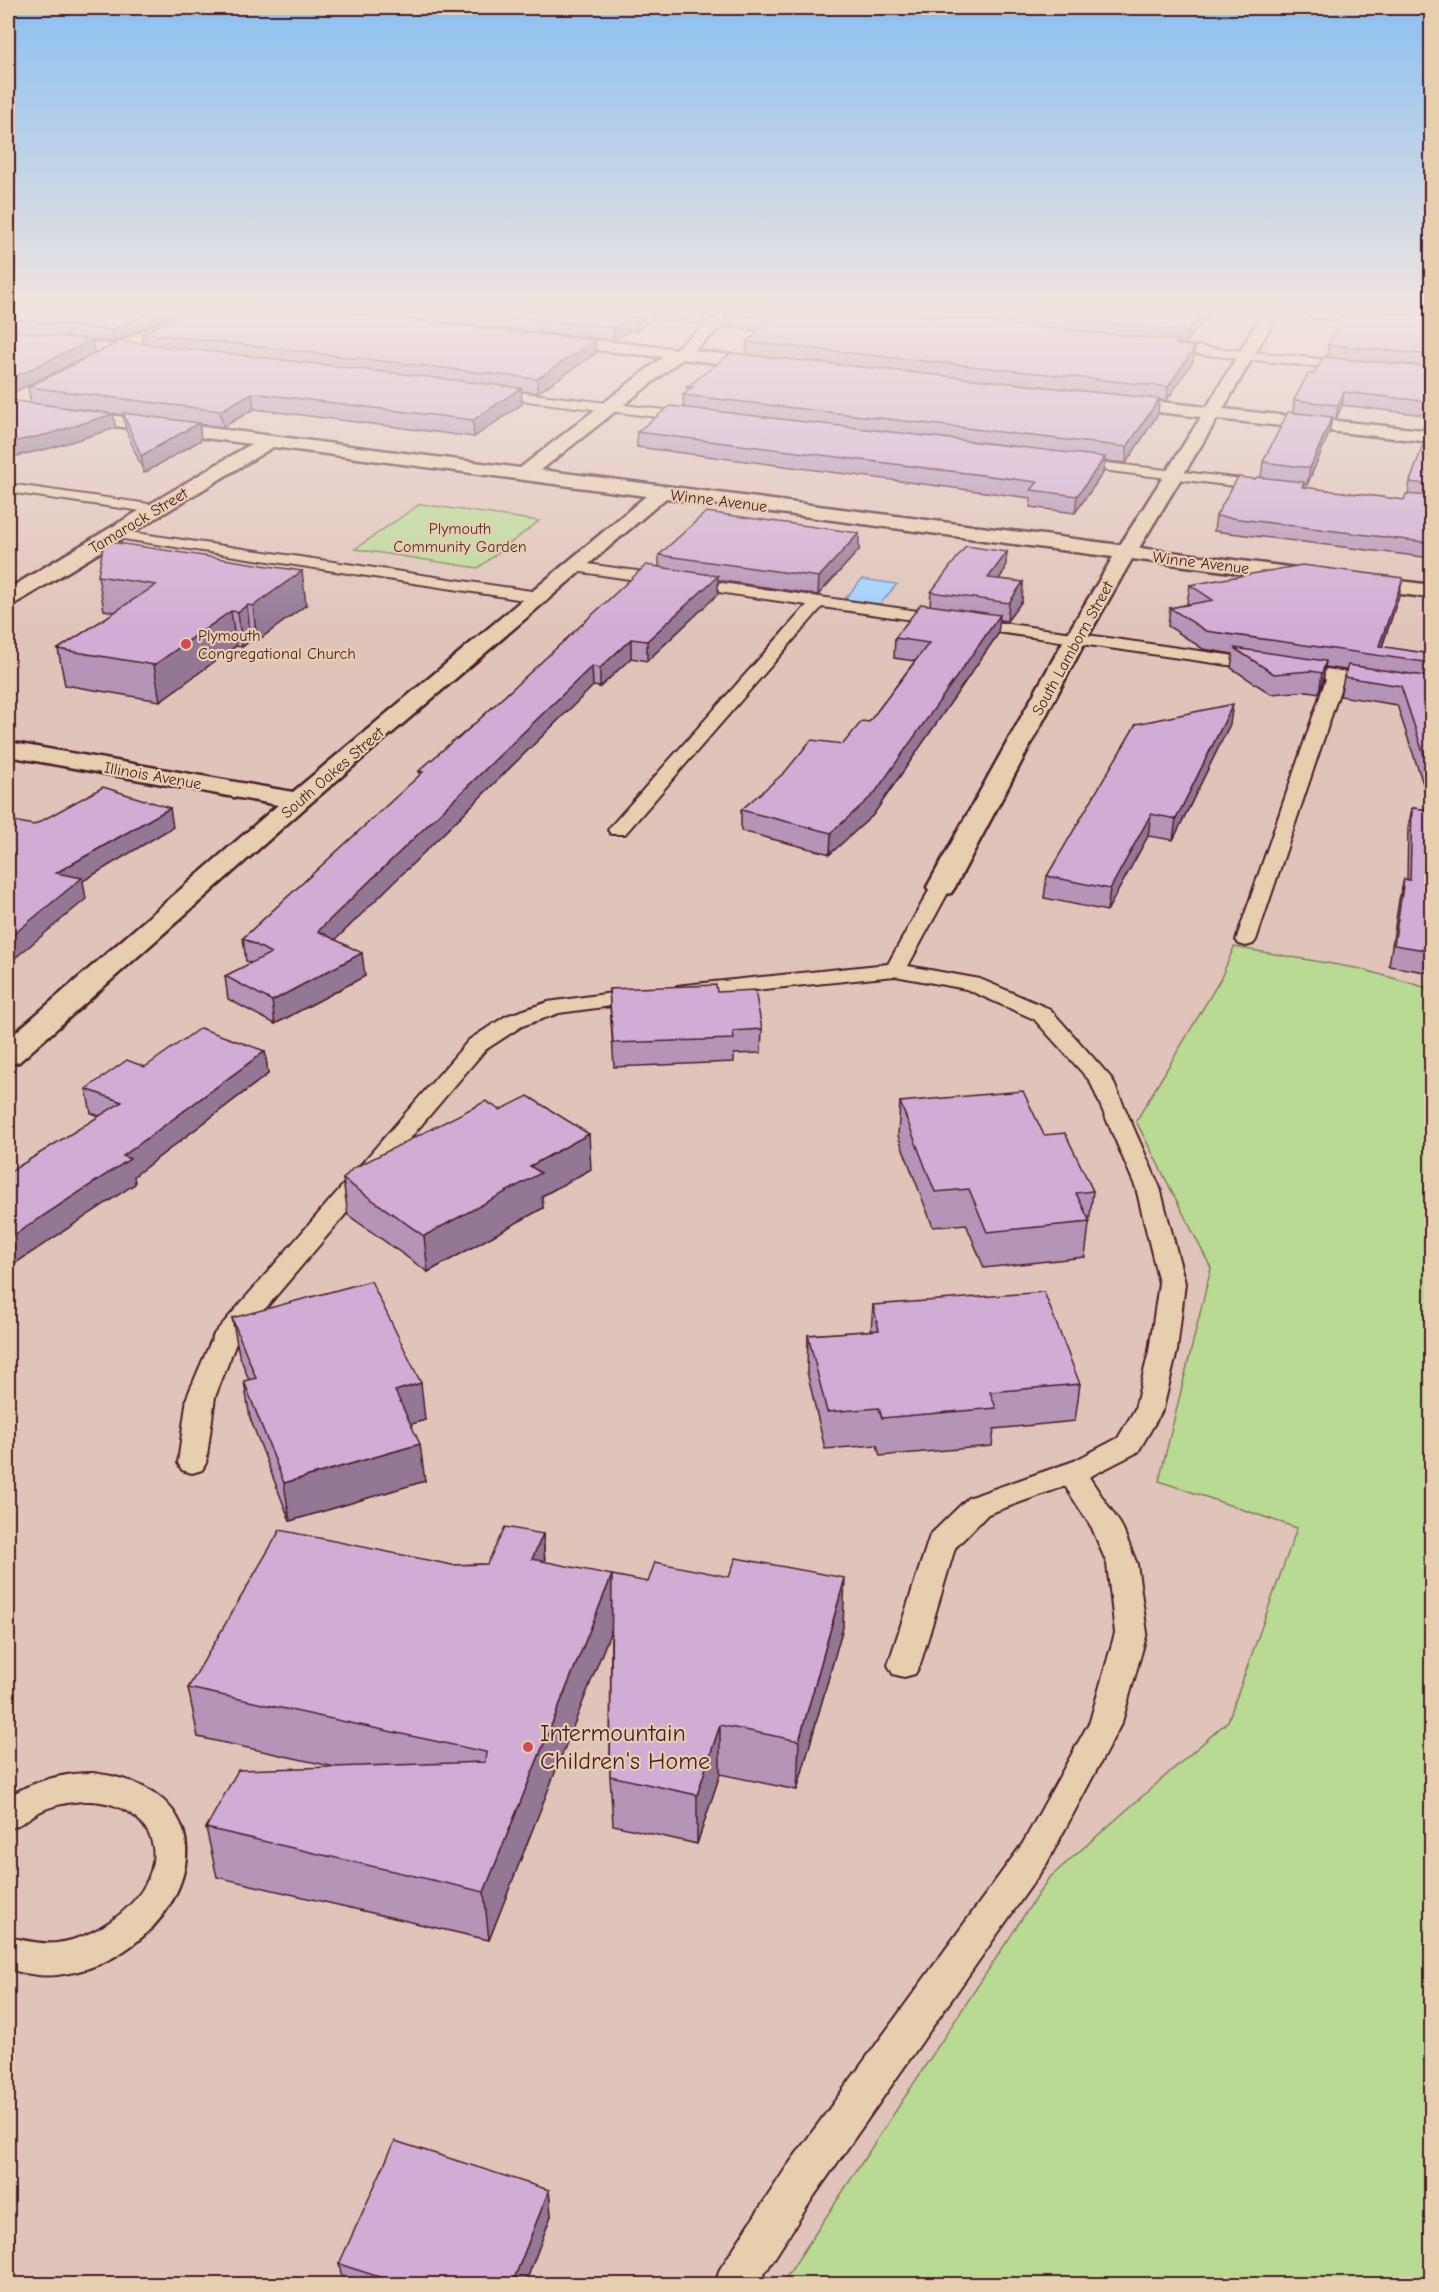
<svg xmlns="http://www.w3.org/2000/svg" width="1439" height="2292" font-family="'Comic Neue',sans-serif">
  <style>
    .green { fill: #b9da93; stroke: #827c5f; stroke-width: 1.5 }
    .water { fill: #a0d2fd; stroke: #7e8aa9; stroke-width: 1.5 }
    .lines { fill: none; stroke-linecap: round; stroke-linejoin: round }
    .service-casing { stroke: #4a1f2b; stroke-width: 4 }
    .minor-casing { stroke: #4a1f2b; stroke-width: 5 }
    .service { fill: #e7ceaf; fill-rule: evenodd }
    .minor { fill: #e7ceaf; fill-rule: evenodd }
    .wall { fill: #b494b7; stroke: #4a1f2b; stroke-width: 1.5 }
    .shaded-wall { fill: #927895; stroke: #4a1f2b; stroke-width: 1.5 }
    .building { fill: #d1acd5; stroke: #4a1f2b; stroke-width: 1.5 }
    .poi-dot { fill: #d1495b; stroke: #e7ceaf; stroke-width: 2 }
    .labels { text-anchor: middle; stroke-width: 4.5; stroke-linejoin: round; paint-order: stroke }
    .far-street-label { font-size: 16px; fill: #4a1f2b; stroke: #e7ceaf }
    .far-park-label { font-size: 16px; fill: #553235; stroke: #e7ceaf }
    .far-poi-label { font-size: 16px; fill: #4a1f2b; stroke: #e7ceaf; text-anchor: start }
    .near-poi-label { font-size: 24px; fill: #4a1f2b; stroke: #e7ceaf; text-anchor: start }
  </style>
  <rect width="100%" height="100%" fill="#e0c4ba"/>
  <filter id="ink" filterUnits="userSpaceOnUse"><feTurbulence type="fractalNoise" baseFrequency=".0167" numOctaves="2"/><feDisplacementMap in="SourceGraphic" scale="12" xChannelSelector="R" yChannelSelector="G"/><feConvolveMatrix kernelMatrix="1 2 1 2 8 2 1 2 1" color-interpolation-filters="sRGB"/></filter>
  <g filter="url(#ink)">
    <!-- green -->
    <g class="green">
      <polygon points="420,504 539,521 478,568 355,549"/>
      <polygon points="1234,947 1361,969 1431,989 1431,2284 782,2284 1048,1879 1228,1721 1297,1528 1159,1481 1211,1268 1136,1121 1220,980"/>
    </g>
    <!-- water -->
    <polygon class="water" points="862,579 897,584 880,604 845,599"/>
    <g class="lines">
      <defs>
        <g id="service">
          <polygon points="8,332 139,348 145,352 139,356 8,340"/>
          <polygon points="1162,343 1351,362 1357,366 1351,370 1158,350 1156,347"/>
          <polygon points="490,389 690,413 697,417 690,421 486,396 484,393"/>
          <polygon points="1073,459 1268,482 1275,486 1268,490 1068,466 1066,463 1068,460"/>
          <polygon points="8,484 156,505 163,509 156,513 8,492"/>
          <polygon points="115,530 538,592 546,597 538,602 110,537 108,534"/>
          <polygon points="573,562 1432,684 1432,694 1343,681 1256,940 1253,944 1246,946 1239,944 1236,940 1326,679 822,607 625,834 611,834 608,830 611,826 807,605 568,570 565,567"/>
          <polygon points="941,881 948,883 951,887 908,966 980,979 1050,1009 1112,1079 1160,1188 1185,1283 1177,1351 1163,1409 1138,1452 1089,1477 1121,1525 1137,1564 1147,1633 1122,1722 1047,1863 814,2196 758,2284 715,2284 720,2269 786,2168 1023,1843 1090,1721 1115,1633 1107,1564 1092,1528 1065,1486 988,1514 955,1548 920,1665 915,1674 904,1677 893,1674 888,1665 930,1535 968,1498 1074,1461 1118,1438 1135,1409 1149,1351 1159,1283 1136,1188 1090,1081 1034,1019 966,989 895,976 685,997 677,996 674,991 677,986 685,985 888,964 931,887 934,883"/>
          <polygon points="641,989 649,991 652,996 649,1001 559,1013 522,1026 485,1050 236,1343 215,1397 206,1463 202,1470 192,1473 182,1470 178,1463 187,1397 214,1334 469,1040 506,1016 548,1002"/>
          <path d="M93,1773C255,1793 182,1962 57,1975C41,1977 23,1973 8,1969V1937C24,1940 41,1945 57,1943C92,1939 134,1911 148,1879C169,1832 128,1799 84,1801C68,1802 53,1805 39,1812C28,1818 20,1826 8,1829V1797C33,1781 63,1773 93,1773Z"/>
        </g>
        <g id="minor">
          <polygon points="182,312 202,312 200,315 98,366 86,366 84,362 86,358"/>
          <polygon points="723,312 740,312 693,351 768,359 776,364 774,368 768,369 682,359 541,470 1120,545 1201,417 1114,407 1108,406 1105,402 1108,398 1114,397 1207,407 1263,312 1279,312 1223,409 1432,431 1432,442 1217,419 1139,548 1432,585 1432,598 1132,559 1087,638 955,887 951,893 941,895 931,893 927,887 1065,638 1113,557 666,498 307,806 19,1062 8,1064 8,1039 278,805 8,756 8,742 293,792 646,496 273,447 16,603 8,604 8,589 251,444 8,412 8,402 520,468 663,357 551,345 543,340 545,337 551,335 675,349"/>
          <polygon points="1305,312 1361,312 1432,318 1432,328 1313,317"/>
        </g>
      </defs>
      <!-- service casing -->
      <use href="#service" class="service-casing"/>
      <!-- minor casing -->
      <use href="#minor" class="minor-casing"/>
      <!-- service -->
      <use href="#service" class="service"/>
      <!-- minor -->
      <use href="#minor" class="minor"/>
    </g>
    <!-- wall -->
    <g class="wall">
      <polygon points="8,312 178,312 115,342 92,340 94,353 8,395"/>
      <polygon points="347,312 720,312 703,324 653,319 636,331 629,330 614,340"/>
      <polygon points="728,312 1210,312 1185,344 1178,343 1178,346 1193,361 1167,400 1159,400 1158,414 1126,463 1105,461 1103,473 1075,513 1030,507 1031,498 637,447 637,432 684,408 683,395 687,392 687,387 747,355 747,342 759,331 725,327 725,314"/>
      <polygon points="1376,312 1431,312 1431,316"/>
      <polygon points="1431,317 1431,416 1342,405 1336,419 1332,418 1329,433 1307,485 1304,484 1303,487 1404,500 1408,494 1410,482 1431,429 1430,429 1431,423 1431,558 1214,531 1216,516 1255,479 1261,477 1263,462 1293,413 1294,400 1327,357 1328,345"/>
      <polygon points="142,333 595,340 596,353 537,393 521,391 522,404 474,437 254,409 223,427 199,424 201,440 144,473 126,430 123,415 31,403 28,387 143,343"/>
      <polygon points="859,550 818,595 718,580 718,594 647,661 631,658 600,687 593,686 335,940 365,976 275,1024 228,999 225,976 251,963 246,961 243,938 420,775 419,771 659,567 659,555"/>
      <polygon points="1007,552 1005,570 999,579 1023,582 1022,601 1007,621 999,620 998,634 873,815 830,854 741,831 741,810 843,744 869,722 915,661 894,658 895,638 930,606 931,592"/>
      <polygon points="98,576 306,605 257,641 251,640 242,647 236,646 160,701 65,685 58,649 115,612 104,610"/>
      <polygon points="1190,585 1399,596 1382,647 1431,654 1431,808 1397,705 1340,696 1344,677 1346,670 1325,667 1323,681 1319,693 1308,691 1271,694 1231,668 1233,654 1203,649 1168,626 1170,608 1189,604 1187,603"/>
      <polygon points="1230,724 1173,840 1148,836 1107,911 1044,898 1047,876"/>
      <polygon points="1412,808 1431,810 1431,973 1389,966 1399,900 1404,879 1407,880 1408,828"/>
      <polygon points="609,989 717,992 762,1029 761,1053 734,1054 734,1062 614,1067"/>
      <polygon points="265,1051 268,1074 134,1176 135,1184 100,1116 91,1113 86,1089 145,1067"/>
      <polygon points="900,1102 1044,1135 1093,1191 1085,1257 984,1268 966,1224 933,1227 898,1136"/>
      <polygon points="591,1169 542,1196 543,1208 428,1272 348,1215 343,1179"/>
      <polygon points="873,1305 1080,1384 1075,1421 994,1429 992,1446 880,1456 877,1445 825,1449 807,1372 808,1335 871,1331"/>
      <polygon points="232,1318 425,1420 411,1424 425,1481 290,1521 250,1418 244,1381 249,1380 239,1354"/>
      <polygon points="543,1534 545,1562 843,1627 797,1790 720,1774 697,1844 613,1825 610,1776 611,1629 489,1940 217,1877 206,1828 335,1767 198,1737 188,1688 452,1565 487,1564"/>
      <polygon points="549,2190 551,2216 525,2284 343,2284 339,2264"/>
    </g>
    <!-- shaded-wall -->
    <g class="shaded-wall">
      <polygon points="150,312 178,312 115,342 112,330"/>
      <polygon points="645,312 653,312 653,319 636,331 636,318"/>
      <polygon points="703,312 720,312 703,324"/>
      <polygon points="1202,312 1210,312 1185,344 1187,331"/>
      <polygon points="629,317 629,330 614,340 614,327"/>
      <polygon points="92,340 94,353 8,395 8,380"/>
      <polygon points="595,340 596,353 537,393 537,379"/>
      <polygon points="1195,347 1193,361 1167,400 1168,387"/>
      <polygon points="521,388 522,404 474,437 473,420"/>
      <polygon points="1344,392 1342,405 1336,419 1338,405"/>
      <polygon points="252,393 254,409 223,427 220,411"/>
      <polygon points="1159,399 1158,414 1126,463 1127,447"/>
      <polygon points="113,414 116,428 51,448 8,458 8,443"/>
      <polygon points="1332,417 1329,433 1307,485 1310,468"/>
      <polygon points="199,423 201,440 144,473 141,456"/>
      <polygon points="1105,457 1103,473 1075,513 1077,496"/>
      <polygon points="859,533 859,550 818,595 819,577"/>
      <polygon points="1007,552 1005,570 987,596 988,578"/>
      <polygon points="302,571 306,605 257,641 253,606"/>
      <polygon points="718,576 718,594 647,661 647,641"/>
      <polygon points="1403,578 1399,596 1379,655 1379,646"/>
      <polygon points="1023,582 1022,601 1007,621 1009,603"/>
      <polygon points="247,605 251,640 242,647 238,612"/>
      <polygon points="231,611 236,646 160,701 154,665"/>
      <polygon points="1000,615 998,634 873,815 830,854 831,833"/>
      <polygon points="631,639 631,658 600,687 600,668"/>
      <polygon points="1326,661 1323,681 1319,693 1322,673"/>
      <polygon points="592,666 593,686 321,954 318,931"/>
      <polygon points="1233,704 1230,724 1173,840 1176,819"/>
      <polygon points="170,808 173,827 83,881 86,899 8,964 8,939 56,873"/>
      <polygon points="1151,814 1148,836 1107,911 1110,889"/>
      <polygon points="362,953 365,976 275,1024 272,1001"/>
      <polygon points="265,1051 268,1074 134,1176 135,1184 8,1268 8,1239 123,1156"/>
      <polygon points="589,1134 591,1169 542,1196 543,1208 428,1272 424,1236 530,1166"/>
      <polygon points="421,1383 425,1420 399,1428 395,1391"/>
      <polygon points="420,1444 425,1481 290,1521 284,1483"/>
      <polygon points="543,1534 546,1582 532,1559"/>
      <polygon points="612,1575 614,1623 489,1940 484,1892"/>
      <polygon points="845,1578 843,1627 797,1790 799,1741"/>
      <polygon points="720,1725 720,1774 697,1844 697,1795"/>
      <polygon points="549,2190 551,2216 525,2284 512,2284"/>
    </g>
    <!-- building -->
    <g class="building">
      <polygon points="8,312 150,312 112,330 8,318"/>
      <polygon points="185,312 333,312 595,340 537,379 142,333"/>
      <polygon points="464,312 645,312 636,318 629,317 614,327"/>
      <polygon points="728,312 890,312 1178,341 1175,345 1195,347 1168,387 747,342 772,319 725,314"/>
      <polygon points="997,312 1202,312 1187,331"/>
      <polygon points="1344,312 1370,312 1431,317 1431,355 1328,345"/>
      <polygon points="8,330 92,340 8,380"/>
      <polygon points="121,341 521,388 473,420 252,393 220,411 28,387"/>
      <polygon points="731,353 1159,399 1127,447 683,395 693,387 687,387"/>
      <polygon points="1323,357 1431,367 1431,402 1344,392 1338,405 1294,400 1308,374 1314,374"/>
      <polygon points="8,400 113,414 49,434 8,443"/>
      <polygon points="670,406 1105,457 1077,496 1031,490 1038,482 637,432"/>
      <polygon points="1288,412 1332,417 1310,468 1263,462"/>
      <polygon points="123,413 199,423 141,456"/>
      <polygon points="1431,429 1431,485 1410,482 1428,430"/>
      <polygon points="1238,477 1255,479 1257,477 1304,482 1302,487 1404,500 1406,494 1431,496 1431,543 1216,516"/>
      <polygon points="706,512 859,533 819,577 659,555"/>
      <polygon points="104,541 302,571 253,606 247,605 238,612 231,611 154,665 58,649 156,585 98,576"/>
      <polygon points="966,546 1007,552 988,578 1023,582 1009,603 931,592"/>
      <polygon points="646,565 718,576 647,641 631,639 600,668 592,666 318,931 362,953 272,1001 225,976 271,953 243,938 423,772 419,771 455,739 458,739"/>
      <polygon points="1302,565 1403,578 1379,646 1431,654 1431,663 1206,631 1170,608 1213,600 1190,585"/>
      <polygon points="921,604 1000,615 874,794 831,833 741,810 785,772 811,740 843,744 862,721 869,722 929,643 895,638"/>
      <polygon points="1234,648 1326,661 1322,673 1311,671 1274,674"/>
      <polygon points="1348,665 1431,677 1431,776 1401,686 1344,677"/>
      <polygon points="1233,704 1176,819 1151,814 1110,889 1047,876 1136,724"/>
      <polygon points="103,787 170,808 56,873 82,878 8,939 8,820 34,825"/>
      <polygon points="1412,808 1431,810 1431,951 1394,945 1404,879 1410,880"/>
      <polygon points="716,985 717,992 755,990 762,1029 733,1031 734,1039 613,1043 609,989"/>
      <polygon points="200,1028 265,1051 123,1156 130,1159 8,1239 8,1173 122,1102 86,1089 127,1060 145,1067"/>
      <polygon points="1023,1091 1044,1135 1065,1133 1093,1191 1076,1193 1090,1222 987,1232 969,1189 935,1192 900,1102"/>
      <polygon points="528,1096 589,1134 530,1166 541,1173 424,1236 343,1179 352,1169 486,1101 500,1110"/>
      <polygon points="371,1281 421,1383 395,1391 420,1444 284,1483 244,1381 256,1378 232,1318"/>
      <polygon points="1044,1292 1080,1384 990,1392 996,1408 882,1418 879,1408 827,1412 808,1335 879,1330 873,1305"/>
      <polygon points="505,1527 543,1534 532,1559 612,1575 484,1892 206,1828 238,1770 485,1762 486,1752 188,1688 280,1530 452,1565 487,1564"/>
      <polygon points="736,1558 845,1578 799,1741 720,1725 697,1795 610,1776 612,1575 648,1582 655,1562 729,1577"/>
      <polygon points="395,2141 549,2190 512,2284 401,2284 339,2264"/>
    </g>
  </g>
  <!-- sky -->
  <linearGradient id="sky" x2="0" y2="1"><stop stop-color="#8bc0f0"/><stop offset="0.49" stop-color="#f1e4e0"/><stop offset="1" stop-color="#f1e4e0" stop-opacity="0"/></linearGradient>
  <rect width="1439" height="633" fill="url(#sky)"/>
  <!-- markers -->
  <g class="poi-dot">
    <circle cx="186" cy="644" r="6"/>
    <circle cx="528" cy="1747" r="6"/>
  </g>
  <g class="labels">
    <!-- far-street labels -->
    <g class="far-street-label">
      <text transform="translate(719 500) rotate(7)" y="6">Winne Avenue</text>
      <text transform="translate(138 520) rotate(-31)" y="6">Tamarack Street</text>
      <text transform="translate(1201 562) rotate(7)" y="6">Winne Avenue</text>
      <text transform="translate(1072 648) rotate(-61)" y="6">South Lamborn Street</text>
      <text transform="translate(332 772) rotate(-41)" y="6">South Oakes Street</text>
      <text transform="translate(153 775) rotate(10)" y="6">Illinois Avenue</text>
    </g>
    <!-- far-park labels -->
    <g class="far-park-label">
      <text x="460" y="534">Plymouth<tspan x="460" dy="18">Community Garden</tspan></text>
    </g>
    <!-- far-poi labels -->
    <g class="far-poi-label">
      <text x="198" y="641">Plymouth<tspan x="198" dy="18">Congregational Church</tspan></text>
    </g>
    <!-- near-poi labels -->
    <g class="near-poi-label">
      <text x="540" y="1741">Intermountain<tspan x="540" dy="28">Children's Home</tspan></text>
    </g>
  </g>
  <!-- margin -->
  <rect width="1439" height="2292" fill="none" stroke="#e7ceaf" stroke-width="30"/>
  <rect x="15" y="15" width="1409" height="2262" fill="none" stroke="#4a1f2b" stroke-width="2" filter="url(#ink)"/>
</svg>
